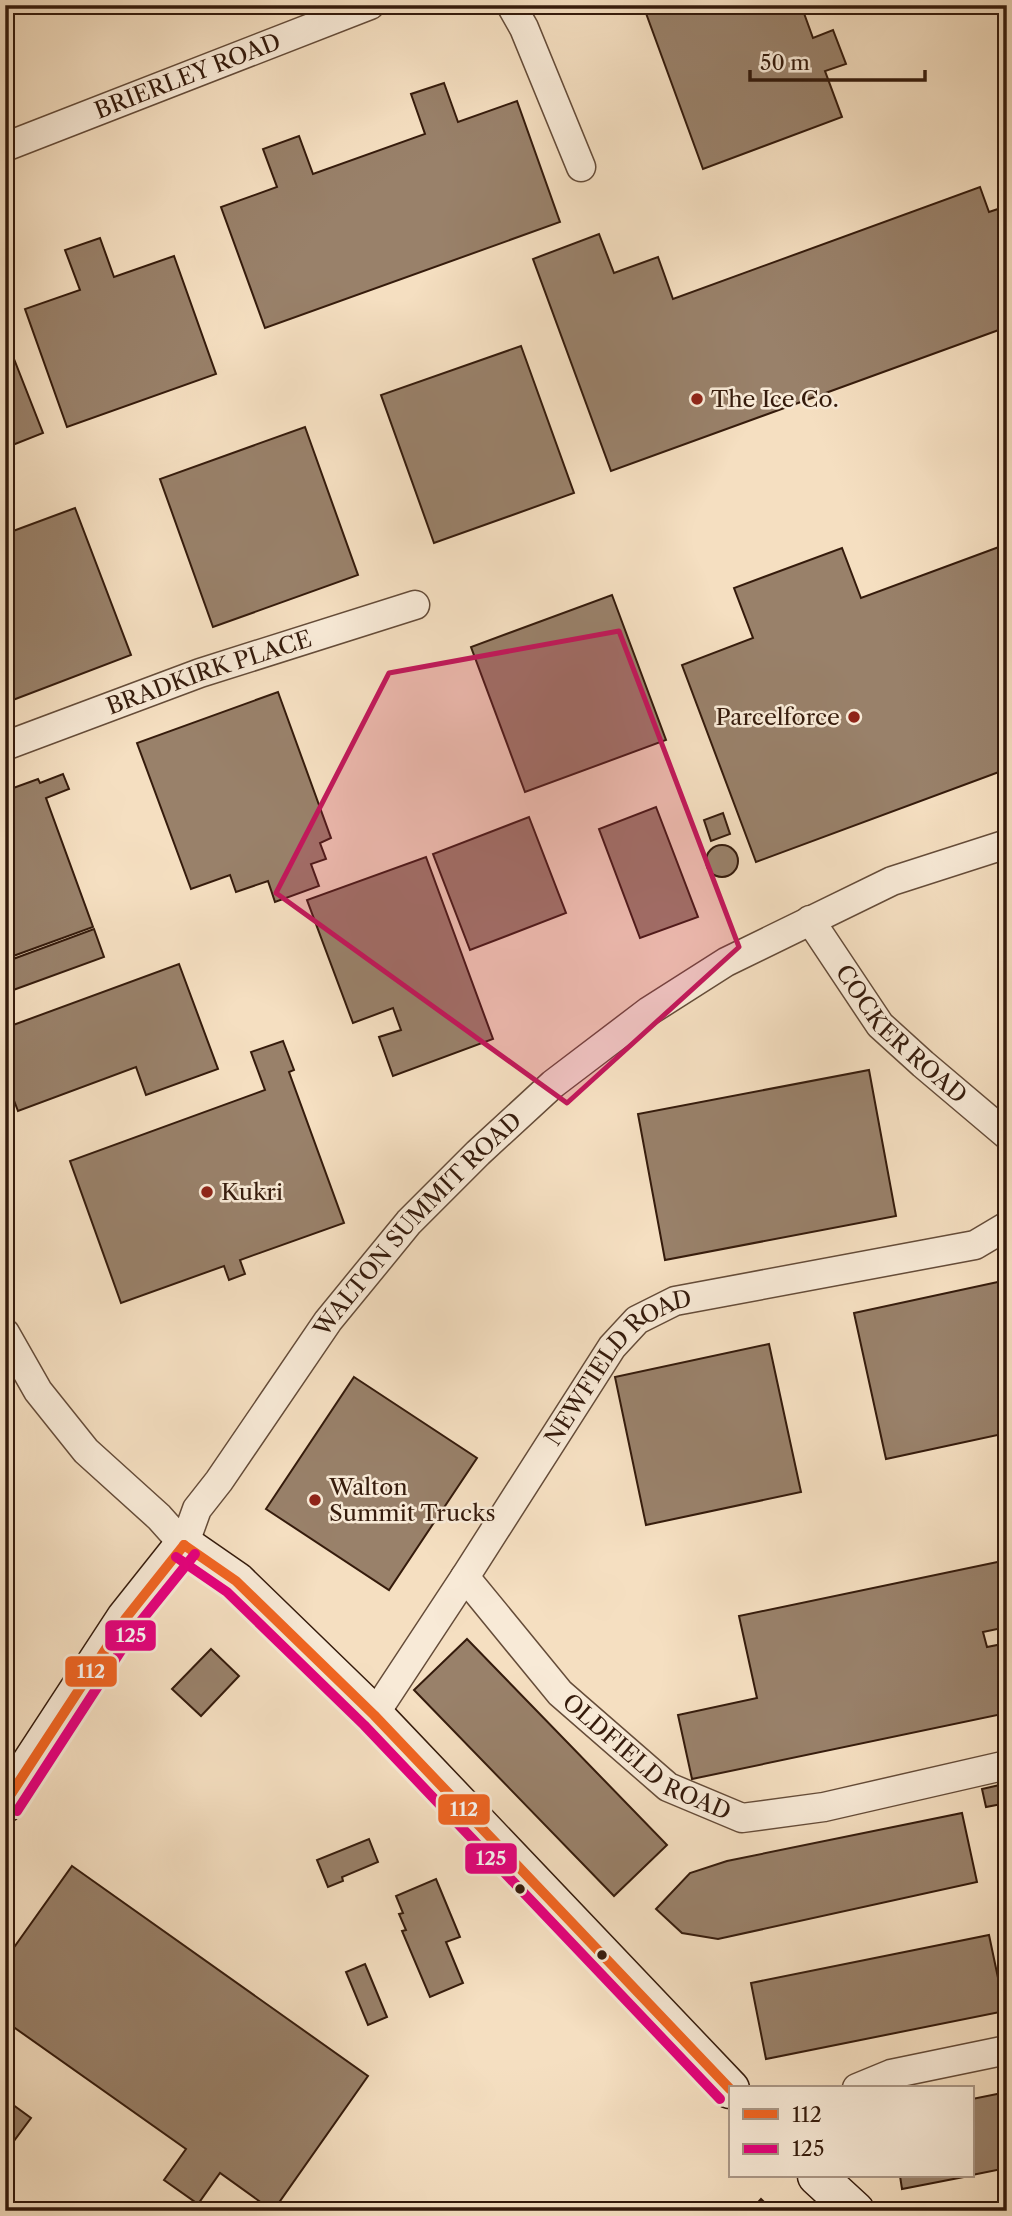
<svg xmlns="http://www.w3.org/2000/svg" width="1012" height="2216" font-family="'Libre Caslon Text',serif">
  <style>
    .building { fill: #99816a; stroke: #351b0c; stroke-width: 2 }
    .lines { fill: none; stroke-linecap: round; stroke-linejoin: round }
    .street-casing { stroke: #654c39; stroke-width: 31 }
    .secondary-casing { stroke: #351b0c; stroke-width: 41 }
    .street { stroke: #f8ead7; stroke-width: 28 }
    .secondary { stroke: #f8ead7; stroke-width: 38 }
    .bus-1-casing { stroke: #f8ead7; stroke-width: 16 }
    .bus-2-casing { stroke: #f8ead7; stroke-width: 16 }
    .bus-1 { stroke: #f26522; stroke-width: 10 }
    .bus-2 { stroke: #e5007d; stroke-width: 10 }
    .marked { fill: #c2185b; fill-opacity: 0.2; stroke: #c2185b; stroke-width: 5; stroke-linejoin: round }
    .poi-dot { fill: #8f2418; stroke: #f8ead7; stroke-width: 2.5 }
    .bus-dot { fill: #351b0c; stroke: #f8ead7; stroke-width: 2.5 }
    .labels { text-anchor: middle; stroke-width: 5; stroke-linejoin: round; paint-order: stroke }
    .street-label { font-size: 23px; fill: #351b0c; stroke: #f8ead7 }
    .poi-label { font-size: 23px; fill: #351b0c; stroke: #f8ead7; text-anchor: start }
    .line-badge { stroke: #f8ead7; stroke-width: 2.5 }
    .badge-label { font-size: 19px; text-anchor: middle; font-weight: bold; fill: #fff }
  </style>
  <rect width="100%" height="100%" fill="#f5dfc1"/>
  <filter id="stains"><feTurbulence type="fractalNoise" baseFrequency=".00286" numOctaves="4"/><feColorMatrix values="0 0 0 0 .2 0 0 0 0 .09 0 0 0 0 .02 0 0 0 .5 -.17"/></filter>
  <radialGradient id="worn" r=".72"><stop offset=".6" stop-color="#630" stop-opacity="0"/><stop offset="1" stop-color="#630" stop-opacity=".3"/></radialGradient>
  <!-- building -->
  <g class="building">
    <polygon points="643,5 801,5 813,38 833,30 846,64 825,71 842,117 703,169"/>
    <polygon points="444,83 458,122 517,101 560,222 265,328 221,207 277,187 263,149 299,136 313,174 425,134 411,94"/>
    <polygon points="980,187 989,212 1007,206 1007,327 611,471 533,259 599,234 614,273 658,257 673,299"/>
    <polygon points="100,238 114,277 174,256 216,374 67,427 25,309 80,290 65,250"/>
    <polygon points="5,336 43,433 5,448"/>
    <polygon points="521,346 574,493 434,543 381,395"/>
    <polygon points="305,427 358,575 213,627 160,479"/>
    <polygon points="75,508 131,655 5,703 5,534"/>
    <polygon points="1007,544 1007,769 756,862 682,665 753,638 734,588 842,548 861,598"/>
    <polygon points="612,595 666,740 525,792 471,647"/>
    <polygon points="278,692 331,838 320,843 326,859 311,864 319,886 275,902 268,881 236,892 230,875 191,889 137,743"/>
    <polygon points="63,774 69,789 46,798 93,927 5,959 5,791 38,779 40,783"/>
    <polygon points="656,807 698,917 640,938 599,829"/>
    <polygon points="723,813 730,834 711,841 704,820"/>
    <polygon points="529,817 566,913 470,950 433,854"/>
    <circle cx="722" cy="861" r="16"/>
    <polygon points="426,857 493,1039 393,1076 379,1037 401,1030 393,1008 353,1023 307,900"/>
    <polygon points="94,929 104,957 5,993 5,962"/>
    <polygon points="179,964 218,1069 146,1095 136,1067 18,1111 5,1077 5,1028"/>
    <polygon points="283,1041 294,1070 289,1072 344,1223 240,1260 245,1274 229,1280 224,1266 121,1303 70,1161 265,1090 251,1052"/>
    <polygon points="869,1070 896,1216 665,1260 638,1114"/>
    <polygon points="1007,1280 1007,1433 886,1459 854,1313"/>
    <polygon points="769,1344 801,1492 646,1525 615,1377"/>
    <polygon points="354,1377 477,1458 389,1590 266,1509"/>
    <polygon points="1007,1560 1007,1627 983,1632 987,1647 1007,1643 1007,1713 692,1779 678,1715 757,1698 739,1616"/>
    <polygon points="467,1639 667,1845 614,1896 414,1690"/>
    <polygon points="211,1649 239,1676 201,1716 172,1689"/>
    <polygon points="1004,1784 1007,1803 986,1807 982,1789"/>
    <polygon points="962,1813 977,1882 718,1939 682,1933 656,1909 690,1873 727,1861"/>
    <polygon points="369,1839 378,1862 342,1877 343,1881 328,1887 317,1860"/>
    <polygon points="72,1866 368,2076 273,2211 220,2173 198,2204 164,2180 186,2149 5,2021 5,1960"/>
    <polygon points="436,1879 460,1937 446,1942 463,1983 430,1997 402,1931 406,1930 399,1914 403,1913 396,1896"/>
    <polygon points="989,1935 1005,2011 766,2059 751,1983"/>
    <polygon points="365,1964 387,2017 368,2025 346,1972"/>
    <polygon points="1007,2092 1007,2168 972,2175 972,2099"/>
    <polygon points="5,2099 31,2118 5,2153"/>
    <polygon points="900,2176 969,2176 902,2189"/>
    <polygon points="761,2199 773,2211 750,2211"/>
  </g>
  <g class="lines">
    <defs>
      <g id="street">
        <polyline points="511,5 524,28 581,167"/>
        <path id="s1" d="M5,147L370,5"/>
        <path id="s2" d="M5,746L200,673L415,605"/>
        <path id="s3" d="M810,920L880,1025L923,1064L1007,1135"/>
        <path id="s4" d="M5,1333L38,1391L86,1451L159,1517L184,1545L197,1509L219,1481L328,1321L409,1222L478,1153L553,1084L649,1011L726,962L892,881L1007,844"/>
        <path id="s5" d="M465,1577L560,1693L668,1787L742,1818L824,1807L1007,1765"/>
        <path id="s6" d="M374,1715L465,1577L612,1347L637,1320L675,1301L975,1245L1007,1226"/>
        <polyline points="857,2088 891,2074 1007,2050"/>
      </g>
      <g id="secondary">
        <polyline points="5,1803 126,1618 184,1545 236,1581 374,1715 730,2089"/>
        <polyline points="817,2176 855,2211"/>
      </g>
    </defs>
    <!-- street casing -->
    <use href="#street" class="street-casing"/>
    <!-- secondary casing -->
    <use href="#secondary" class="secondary-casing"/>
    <!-- street -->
    <use href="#street" class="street"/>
    <!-- secondary -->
    <use href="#secondary" class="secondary"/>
    <defs>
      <g id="bus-1">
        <polyline points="184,1545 236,1581 374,1715 730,2089"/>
        <polyline points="5,1803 126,1618 184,1545"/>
      </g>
      <g id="bus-2">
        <polyline points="176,1557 227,1592 364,1725 720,2099"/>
        <polyline points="17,1811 137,1626 195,1554"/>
      </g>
    </defs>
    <!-- bus-1 casing -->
    <use href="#bus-1" class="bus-1-casing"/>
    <!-- bus-2 casing -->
    <use href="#bus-2" class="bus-2-casing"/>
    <!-- bus-1 -->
    <use href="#bus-1" class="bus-1"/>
    <!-- bus-2 -->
    <use href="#bus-2" class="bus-2"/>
  </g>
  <!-- marked area -->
  <path class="marked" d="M619,631L739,947L567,1103L276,893L389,673Z"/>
  <!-- markers -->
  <g class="poi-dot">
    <circle cx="697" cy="399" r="7"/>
    <circle cx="854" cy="717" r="7"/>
    <circle cx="207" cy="1192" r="7"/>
    <circle cx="315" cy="1500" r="7"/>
  </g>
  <g class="bus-dot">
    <circle cx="520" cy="1889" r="6"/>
    <circle cx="602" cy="1955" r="6"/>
  </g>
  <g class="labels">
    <!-- street labels -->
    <g class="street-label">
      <text dy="8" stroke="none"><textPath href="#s1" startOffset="196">BRIERLEY ROAD</textPath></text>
      <text dy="8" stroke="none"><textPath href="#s2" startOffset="217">BRADKIRK PLACE</textPath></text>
      <text dy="8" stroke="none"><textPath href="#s3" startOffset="147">COCKER ROAD</textPath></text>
      <text dy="8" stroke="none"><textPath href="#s4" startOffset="679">WALTON SUMMIT ROAD</textPath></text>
      <text dy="8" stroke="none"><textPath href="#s6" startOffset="429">NEWFIELD ROAD</textPath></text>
      <text dy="8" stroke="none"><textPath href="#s5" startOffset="259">OLDFIELD ROAD</textPath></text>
    </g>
    <!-- poi labels -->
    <g class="poi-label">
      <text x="711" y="407">The Ice Co.</text>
      <text x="840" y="725" text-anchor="end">Parcelforce</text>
      <text x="221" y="1200">Kukri</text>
      <text x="329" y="1495">Walton<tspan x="329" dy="26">Summit Trucks</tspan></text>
    </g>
  </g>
  <g class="line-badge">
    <rect x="104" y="1619" width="53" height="33" rx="7" fill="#e5007d"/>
    <rect x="64" y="1655" width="54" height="33" rx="7" fill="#f26522"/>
    <rect x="437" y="1793" width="54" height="33" rx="7" fill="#f26522"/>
    <rect x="464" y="1842" width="54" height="33" rx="7" fill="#e5007d"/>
  </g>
  <g class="badge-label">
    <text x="131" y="1642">125</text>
    <text x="91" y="1678">112</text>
    <text x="464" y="1816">112</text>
    <text x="491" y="1865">125</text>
  </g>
  <!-- margin -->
  <rect width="1012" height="2216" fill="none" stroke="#f5dfc1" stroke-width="28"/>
  <rect x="7" y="7" width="998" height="2202" fill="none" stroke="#351b0c" stroke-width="3.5"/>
  <rect x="14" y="14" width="984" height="2188" fill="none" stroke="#351b0c" stroke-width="2"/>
  <!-- legend -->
  <rect x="729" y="2086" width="245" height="91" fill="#f8ead7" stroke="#aa9786" stroke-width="2"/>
  <rect x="743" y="2109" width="35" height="10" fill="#f26522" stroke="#aa9786" stroke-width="2"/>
  <text x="792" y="2122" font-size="21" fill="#351b0c">112</text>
  <rect x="743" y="2144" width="35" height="10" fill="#e5007d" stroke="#aa9786" stroke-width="2"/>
  <text x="792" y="2156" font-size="21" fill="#351b0c">125</text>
  <!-- scale -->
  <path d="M750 70v10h175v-10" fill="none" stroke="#351b0c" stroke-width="3.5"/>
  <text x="760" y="70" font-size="21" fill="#351b0c" stroke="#f8ead7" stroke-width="5" paint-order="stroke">50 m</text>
  <rect width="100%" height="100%" filter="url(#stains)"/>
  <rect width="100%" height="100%" fill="url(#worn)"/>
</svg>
